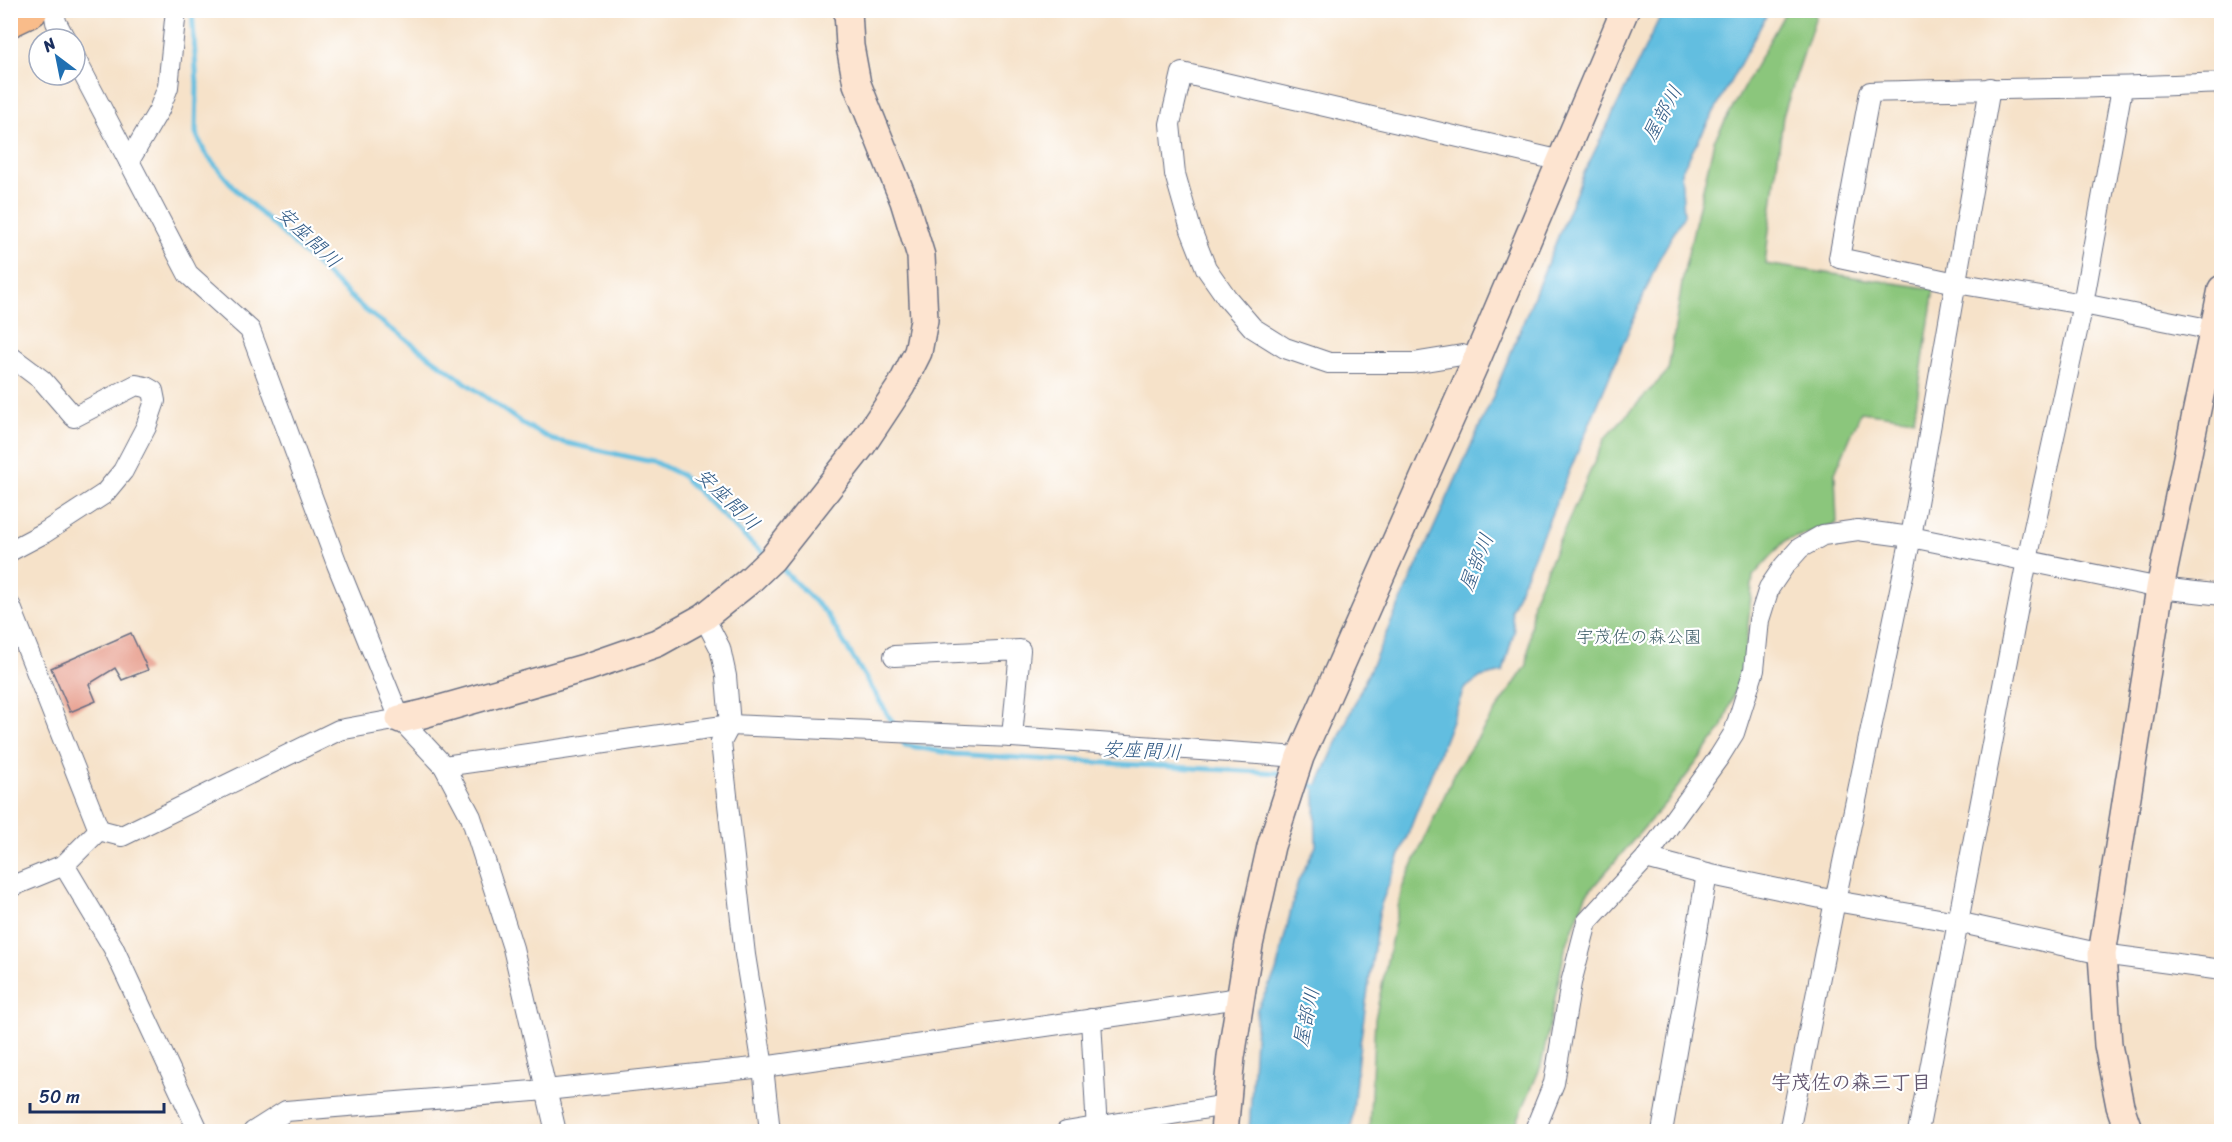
<svg xmlns="http://www.w3.org/2000/svg" width="2232" height="1142" font-family="Sriracha,'Klee One',sans-serif">
  <style>
    .green { fill: #8bc67b; stroke: #537a6c; stroke-width: 1.5 }
    .water { fill: #62bee0; stroke: #3e769f; stroke-width: 1.5 }
    .lines { fill: none; stroke-linecap: round; stroke-linejoin: round }
    .stream { stroke: #62bee0; stroke-width: 5 }
    .building { fill: #e8a191 }
    .street-casing { stroke: #686e83; stroke-width: 22 }
    .secondary-casing { stroke: #686e83; stroke-width: 30 }
    .highway-casing { stroke: #686e83; stroke-width: 36 }
    .street { stroke: #fff; stroke-width: 20 }
    .secondary { stroke: #fde4d0; stroke-width: 27 }
    .highway { stroke: #f9bc8a; stroke-width: 33 }
    .labels { text-anchor: middle; stroke-width: 4.5; stroke-linejoin: round; paint-order: stroke }
    .park-label { font-size: 18px; fill: #3d5c67; stroke: #fff }
    .water-label { font-size: 20px; font-style: italic; fill: #305a85; stroke: #fff }
    .neighbourhood-label { font-size: 20px; font-weight: bold; fill: #635770; stroke: #fff }
  </style>
  <rect width="100%" height="100%" fill="#fff"/>
  <filter id="ink" filterUnits="userSpaceOnUse"><feTurbulence type="fractalNoise" baseFrequency=".0167" numOctaves="2"/><feDisplacementMap in="SourceGraphic" scale="12" xChannelSelector="R" yChannelSelector="G"/><feConvolveMatrix kernelMatrix="1 2 1 2 8 2 1 2 1" color-interpolation-filters="sRGB"/></filter>
  <filter id="wash" filterUnits="userSpaceOnUse"><feTurbulence type="fractalNoise" baseFrequency=".008" numOctaves="4" result="noise"/><feDisplacementMap in="SourceGraphic" scale="24" xChannelSelector="R" yChannelSelector="G"/><feGaussianBlur stdDeviation="1.35" result="paint"/><feColorMatrix in="noise" values="0 0 0 0 0 0 0 0 0 0 0 0 0 0 0 0 0 1.4 0 .05"/><feComposite in="paint" operator="in"/></filter>
  <g filter="url(#wash)">
    <rect width="100%" height="100%" fill="#f6e2c9"/>
    <!-- green -->
    <polygon class="green" points="1786,11 1811,11 1816,16 1783,116 1765,264 1934,289 1914,419 1861,412 1835,473 1837,523 1785,541 1753,576 1744,665 1722,729 1668,800 1586,895 1565,949 1541,1066 1513,1131 1369,1132 1375,1019 1402,888 1457,768 1527,665 1533,600 1605,438 1668,371 1684,271 1714,141"/>
    <!-- water -->
    <polygon class="water" points="1663,11 1769,11 1681,172 1684,215 1659,259 1511,610 1514,632 1503,672 1481,677 1464,689 1380,907 1358,1058 1351,1131 1249,1131 1257,1009 1276,972 1298,881 1316,846 1315,791 1492,399 1584,173"/>
    <g class="lines">
      <!-- stream -->
      <g class="stream">
        <polyline points="192,10 197,84 196,133 205,153 236,190 365,310 523,424 553,440 657,463 681,475 755,547 765,554"/>
        <polyline points="777,564 826,613 896,728"/>
        <polyline points="900,736 905,745 954,754 1278,773 1286,776"/>
        <polyline points="1300,781 1322,789"/>
      </g>
    </g>
    <g id="blocks">
      <!-- building -->
      <polygon class="building" points="131,633 148,670 122,680 115,668 89,684 96,701 70,712 51,668"/>
    </g>
  </g>
  <g filter="url(#ink)">
    <use href="#blocks" fill-opacity="0" stroke="#686e83" stroke-width="1.5"/>
    <g class="lines">
      <defs>
        <g id="street">
          <polyline points="54,10 56,22 65,39"/>
          <polyline points="75,58 188,274 250,330 337,564 400,719 444,766 471,817 513,948 556,1132"/>
          <polyline points="129,161 159,110 168,87 176,10"/>
          <path d="M2213,330L2083,304L1956,283L1839,258L1870,92C1987,88 2104,89 2222,83"/>
          <polyline points="10,356 42,380 74,417 136,385 146,387 153,391 155,401 146,427 123,471 104,494 44,533 10,551"/>
          <polyline points="1476,361 1462,355 1413,363 1329,363 1285,348 1253,328 1227,298 1206,268 1191,230 1175,174 1170,124 1182,73 1562,161"/>
          <polyline points="10,605 99,830"/>
          <polyline points="704,617 720,648 726,676 730,725 721,742 745,955 763,1067 770,1132"/>
          <polyline points="894,656 1020,650 1012,737"/>
          <polyline points="444,766 730,725 1012,737 1300,757"/>
          <polyline points="99,830 122,836 339,730 400,719"/>
          <polyline points="1646,858 1707,874 1835,901 1957,922 2102,954 2222,970"/>
          <polyline points="64,865 113,947 199,1132"/>
          <polyline points="10,887 64,865 99,830"/>
          <polyline points="1091,1019 1097,1132"/>
          <polyline points="253,1132 286,1111 546,1090 763,1067 1239,998"/>
          <polyline points="1066,1132 1226,1105"/>
          <polyline points="1534,1132 1554,1083 1571,983 1587,922 1646,858 1719,757 1734,733 1754,670 1759,620 1769,588 1784,566 1800,548 1823,535 1858,530 1911,537 2160,588 2222,595"/>
          <polyline points="1662,1132 1707,874"/>
          <polyline points="1789,1132 1835,901 1911,537 1990,88"/>
          <polyline points="1918,1132 2027,560 2083,304 2122,88"/>
        </g>
        <g id="secondary">
          <polyline points="400,719 423,714 588,667 657,643 704,617 749,581 772,559 862,445 901,386 918,352 924,320 921,256 904,201 857,84 850,46 848,10"/>
          <polyline points="1224,1132 1231,1057 1249,945 1271,846 1300,757 1476,361 1625,10"/>
          <polyline points="2129,1132 2120,1106 2108,1045 2102,954 2160,588 2222,289"/>
        </g>
        <polyline id="highway" points="10,20 31,10"/>
      </defs>
      <!-- street casing -->
      <use href="#street" class="street-casing"/>
      <!-- secondary casing -->
      <use href="#secondary" class="secondary-casing"/>
      <!-- highway casing -->
      <use href="#highway" class="highway-casing"/>
      <!-- street -->
      <use href="#street" class="street"/>
      <!-- secondary -->
      <use href="#secondary" class="secondary"/>
      <!-- highway -->
      <use href="#highway" class="highway"/>
    </g>
  </g>
  <g class="labels">
    <!-- park labels -->
    <g class="park-label">
      <text x="1639" y="643">宇茂佐の森公園</text>
    </g>
    <!-- water labels -->
    <g class="water-label">
      <text transform="translate(1662 113) rotate(-61)" y="7">屋部川</text>
      <text transform="translate(309 237) rotate(43)" y="7">安座間川</text>
      <text transform="translate(728 499) rotate(44)" y="7">安座間川</text>
      <text transform="translate(1476 562) rotate(-68)" y="7">屋部川</text>
      <text transform="translate(1142 750) rotate(3)" y="7">安座間川</text>
      <text transform="translate(1306 1017) rotate(-78)" y="7">屋部川</text>
    </g>
    <!-- neighbourhood labels -->
    <g class="neighbourhood-label">
      <text x="1851" y="1089">宇茂佐の森三丁目</text>
    </g>
  </g>
  <!-- margin -->
  <rect width="2232" height="1142" fill="none" stroke="#fff" stroke-width="36"/>
  <!-- north arrow -->
  <g transform="translate(57 57) rotate(328)"><circle r="28" fill="#ffffff" stroke="#a4acbf" stroke-width="1.5"/>
  <path d="M0-4.5L10 22L0 15L-10 22Z" fill="#1f6fb2"/>
  <text y="-9" font-size="16" font-weight="bold" text-anchor="middle" fill="#1b2f5e">N</text>
  </g>
  <!-- scale -->
  <path d="M30 1103v9h134v-9" fill="none" stroke="#1b2f5e" stroke-width="3"/>
  <text x="39" y="1103" font-size="18" fill="#1b2f5e" stroke="#ffffff" stroke-width="4.5" paint-order="stroke">50 m</text>
</svg>
